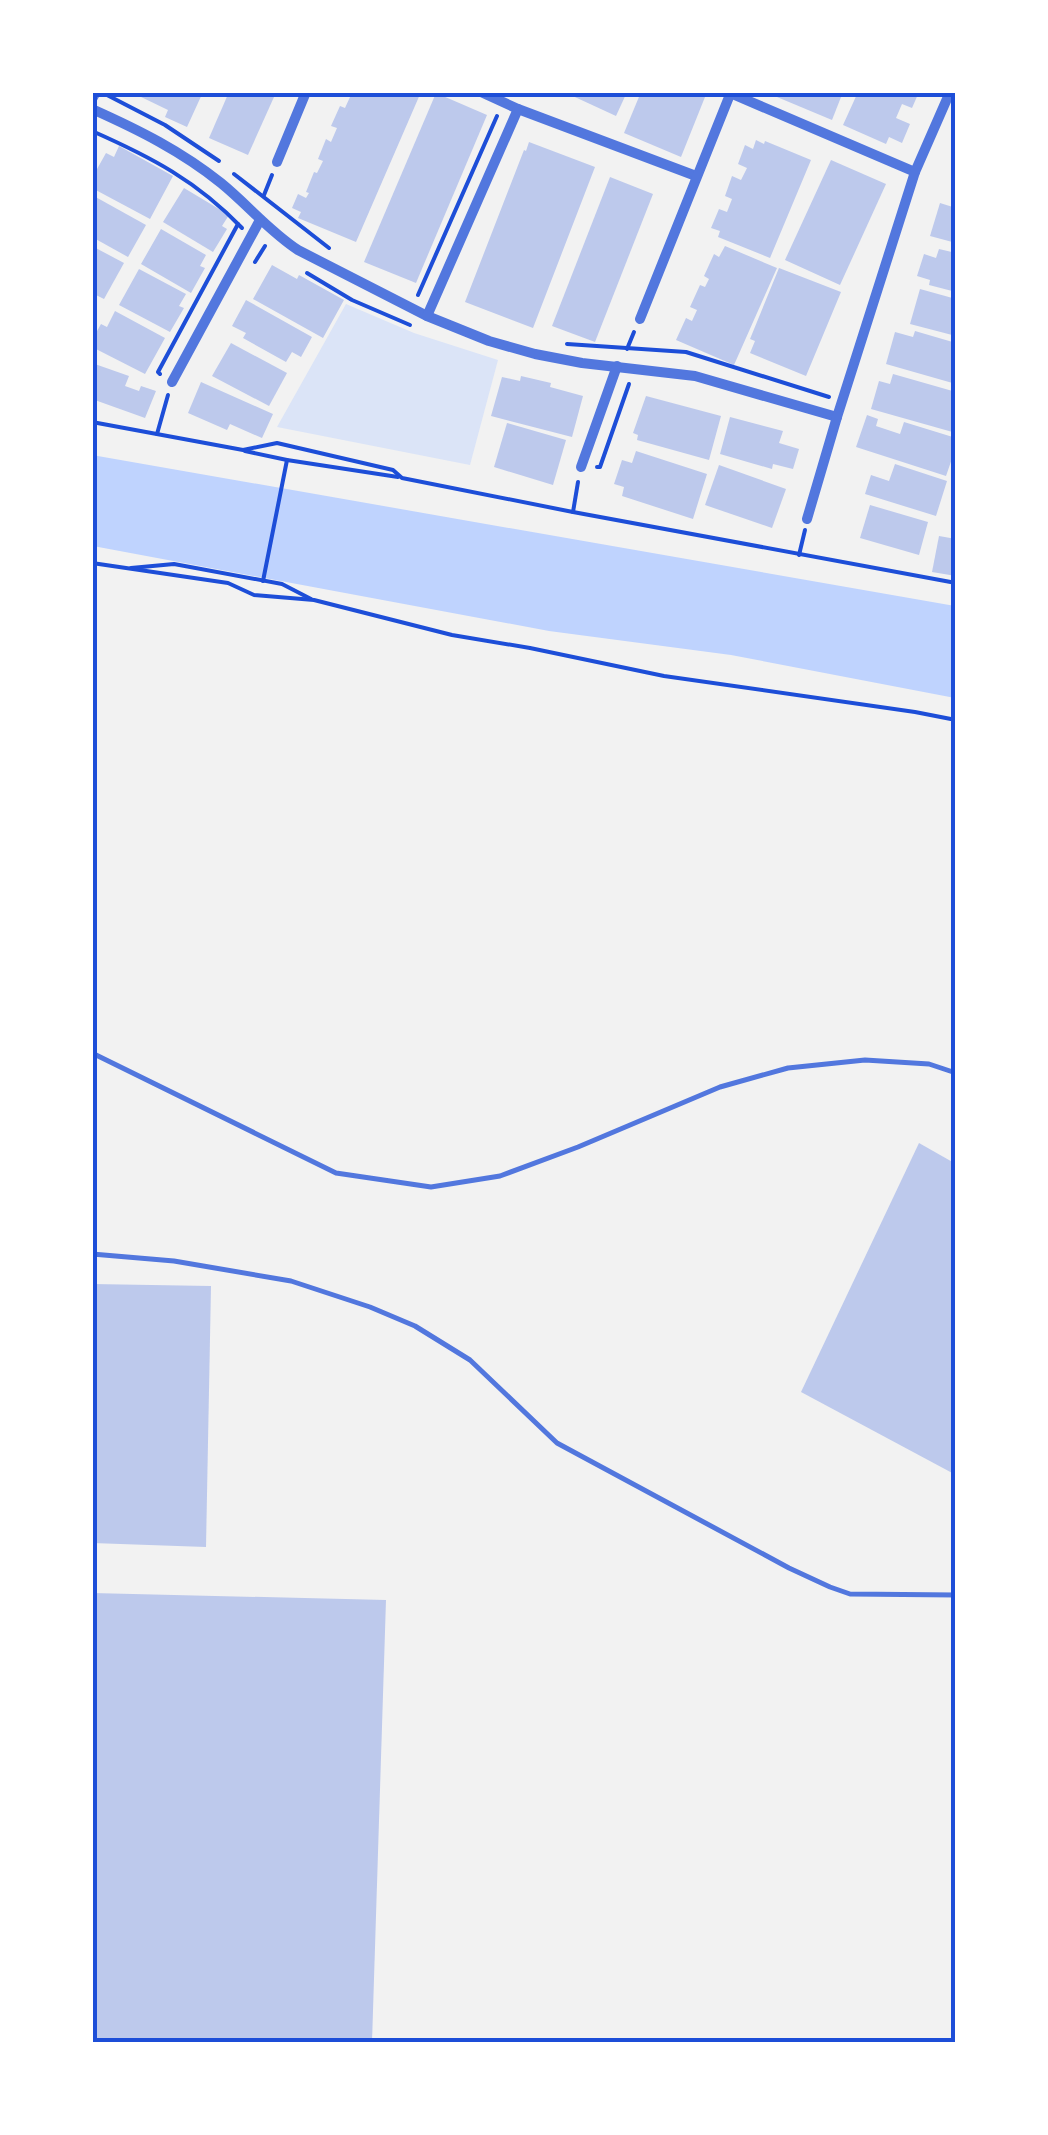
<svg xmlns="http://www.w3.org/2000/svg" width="1048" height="2135" font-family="'Times New Roman',serif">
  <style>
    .green { fill: #dbe4f7 }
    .water { fill: #bfd3fe }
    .building { fill: #bdc9ec }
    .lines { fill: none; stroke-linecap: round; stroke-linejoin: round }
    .path { stroke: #1d4ed8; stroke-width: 4 }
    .service { stroke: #5277de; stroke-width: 5 }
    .minor { stroke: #5277de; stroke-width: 10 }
    .neatline { fill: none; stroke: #1d4ed8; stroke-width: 4 }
  </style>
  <rect width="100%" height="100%" fill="#f2f2f2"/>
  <!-- green -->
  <polygon class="green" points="346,304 414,333 498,360 470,465 277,427"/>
  <!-- water -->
  <polygon class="water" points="92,455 955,606 955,698 731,655 549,631 93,546"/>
  <!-- building -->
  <g class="building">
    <polygon points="141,92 203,92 187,127 165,117 168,110 139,96"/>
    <polygon points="229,92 265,92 274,97 248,155 209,138"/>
    <polygon points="348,92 421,92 356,242 298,218 301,212 292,208 298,194 306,198 309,193 306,192 314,172 317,173 323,161 318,159 326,139 331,142 337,128 331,126 340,106 345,108 350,97 346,96"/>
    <polygon points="564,92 627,92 616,116"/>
    <polygon points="641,92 707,92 681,157 624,133"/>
    <polygon points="765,92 843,92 832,120"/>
    <polygon points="858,92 919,92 912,108 902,104 896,118 910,124 902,143 889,137 886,144 843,125"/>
    <polygon points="436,93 487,115 416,283 364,262"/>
    <polygon points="756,140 764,144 765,141 811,160 770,258 718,237 720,231 711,228 719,209 727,212 732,199 725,196 732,176 741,180 747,168 738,164 745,145 753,149"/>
    <polygon points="529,142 595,167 533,328 465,302 524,150 526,151"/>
    <polygon points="119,146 173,176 150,219 92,188 92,178 106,153 114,157"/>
    <polygon points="831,160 886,184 840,285 785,260"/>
    <polygon points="610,177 653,194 595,342 552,326"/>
    <polygon points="184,188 229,215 222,226 227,229 213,252 163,222"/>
    <polygon points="92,195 146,225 128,257 92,237"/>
    <polygon points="940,203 956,208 956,243 930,236"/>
    <polygon points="161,229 206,255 200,266 205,268 191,293 141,264"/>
    <polygon points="92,246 124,263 104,299 92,293"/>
    <polygon points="725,246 777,268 734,365 676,340 686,318 692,321 697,310 690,307 700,285 705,287 709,279 704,276 714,254 719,257"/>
    <polygon points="939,249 956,253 956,292 929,285 930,280 917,276 924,254 936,258"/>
    <polygon points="272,265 297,279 299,275 344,300 323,338 253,299"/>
    <polygon points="779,268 841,292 806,376 750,353 755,341 750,339"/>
    <polygon points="139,269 186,294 179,306 184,308 170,332 119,305"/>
    <polygon points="920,289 956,299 956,336 910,324"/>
    <polygon points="246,300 312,337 301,357 292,352 286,362 243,338 246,333 232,326"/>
    <polygon points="115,311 165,338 145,374 92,347 92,340 101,324 107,327"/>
    <polygon points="915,331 956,343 956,384 886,364 895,332 913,337"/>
    <polygon points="231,343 287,373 269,406 212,376"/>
    <polygon points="92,363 129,376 125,386 139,391 141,386 156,391 145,418 92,399"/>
    <polygon points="893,374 956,392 956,433 871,409 879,381 890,384"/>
    <polygon points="521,376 551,383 550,387 583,396 572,437 491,416 502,377 520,381"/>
    <polygon points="201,382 273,414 262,438 230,424 227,430 188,413"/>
    <polygon points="646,396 721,416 709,460 637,440 638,435 633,433"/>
    <polygon points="867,415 878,419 876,426 900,434 904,422 956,438 956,447 946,476 856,447"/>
    <polygon points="730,417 783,431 779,443 799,449 793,469 773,464 772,469 720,454"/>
    <polygon points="507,423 566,440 553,485 494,467"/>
    <polygon points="636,451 707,474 693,519 622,496 624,487 614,484 622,460 632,463"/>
    <polygon points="895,464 947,481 936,516 865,494 871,475 889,481"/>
    <polygon points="719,465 786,489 772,528 705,505"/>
    <polygon points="870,505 928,522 919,555 860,538"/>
    <polygon points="939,536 956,539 956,576 932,572"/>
    <polygon points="919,1143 956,1164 956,1475 801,1392"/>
    <polygon points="92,1284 211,1286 206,1547 92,1543"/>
    <polygon points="92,1593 386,1600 372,2042 92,2042"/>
  </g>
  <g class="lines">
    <!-- path -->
    <g class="path">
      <polyline points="107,95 165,125 219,161"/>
      <path d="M92,131C151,157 197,181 242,228"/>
      <polyline points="234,174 329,248"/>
      <polyline points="264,195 272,175"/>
      <polyline points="255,262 265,246"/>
      <polyline points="307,273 352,300 410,325"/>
      <polyline points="418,295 497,116"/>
      <polyline points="567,344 686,352 829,397"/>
      <polyline points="627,349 634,332"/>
      <polyline points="160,374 158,372 238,224"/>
      <polyline points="92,422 243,450 277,443 393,470 402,478 573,512 956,583"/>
      <polyline points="157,434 168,395"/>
      <polyline points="245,451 287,460 398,477"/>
      <polyline points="597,467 600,467 629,384"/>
      <polyline points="573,512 578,482"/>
      <polyline points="799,555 805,530"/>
      <polyline points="92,563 228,583 254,595 314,600 452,635 530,648 664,676 915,712 956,720"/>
      <polyline points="131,568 174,564 282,584 311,599"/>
      <polyline points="263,581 287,460"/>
    </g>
    <!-- service -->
    <g class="service">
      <polyline points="92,1053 336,1173 431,1187 500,1176 578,1147 720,1087 788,1068 865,1060 929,1064 956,1073"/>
      <polyline points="92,1254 174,1261 291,1281 370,1307 415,1326 470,1360 557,1443 789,1568 830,1587 850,1594 956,1595"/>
    </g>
    <!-- minor -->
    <g class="minor">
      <polyline points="481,92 518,109 696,176"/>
      <polyline points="730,93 915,172"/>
      <polyline points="92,99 96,92"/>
      <path d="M92,109C139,130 181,151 221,183C248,205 269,231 298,250L427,316L489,341L535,354L582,363L695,376L837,417"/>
      <polyline points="277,162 306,92"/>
      <polyline points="427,316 518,109"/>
      <polyline points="640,319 731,92"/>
      <polyline points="172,382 260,220"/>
      <polyline points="581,467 617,366"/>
      <polyline points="807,519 837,417 915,172 950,92"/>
    </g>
  </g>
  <!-- border -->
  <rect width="1048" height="2135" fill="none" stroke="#ffffff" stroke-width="190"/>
  <rect x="95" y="95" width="858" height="1945" class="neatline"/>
</svg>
